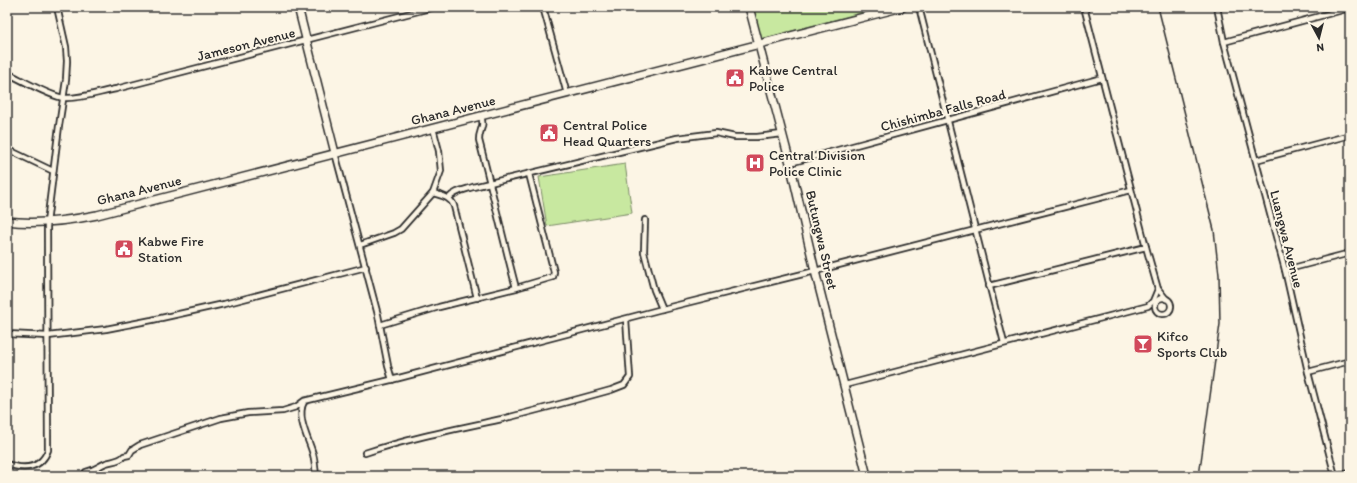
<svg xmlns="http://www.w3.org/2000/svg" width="1357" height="483" font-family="Itim,sans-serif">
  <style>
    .green { fill: #c8e8a0; stroke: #7a8a66 }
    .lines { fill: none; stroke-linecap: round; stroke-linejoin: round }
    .minor-casing { stroke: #2b2b2b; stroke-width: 8 }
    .secondary-casing { stroke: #2b2b2b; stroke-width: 10 }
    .minor { stroke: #fcf5e5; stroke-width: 4.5 }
    .secondary { stroke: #fcf5e5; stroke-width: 7 }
    .rail { stroke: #2b2b2b; stroke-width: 1.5 }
    .labels { text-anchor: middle; stroke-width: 4; stroke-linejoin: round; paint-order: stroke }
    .street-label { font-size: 14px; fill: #2b2b2b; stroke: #fcf5e5 }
    .poi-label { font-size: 14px; fill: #2b2b2b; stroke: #fcf5e5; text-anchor: start }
  </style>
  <rect width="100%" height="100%" fill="#fcf5e5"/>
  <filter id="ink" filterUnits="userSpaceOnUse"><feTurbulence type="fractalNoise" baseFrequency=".025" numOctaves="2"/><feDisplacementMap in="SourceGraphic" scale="8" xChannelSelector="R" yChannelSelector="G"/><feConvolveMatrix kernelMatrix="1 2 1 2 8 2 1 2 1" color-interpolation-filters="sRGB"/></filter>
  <g filter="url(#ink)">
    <!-- green -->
    <g class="green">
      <polygon points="753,7 883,7 761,39"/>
      <polygon points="625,164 632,213 547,226 539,177"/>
    </g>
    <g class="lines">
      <defs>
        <g id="minor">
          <polyline points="543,7 567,94"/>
          <polyline points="919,7 1004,343"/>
          <polyline points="1084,7 1146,247 1158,289 1166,299"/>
          <polyline points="1217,7 1224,42 1285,270 1308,372 1335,476"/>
          <polyline points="1224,42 1350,8"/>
          <path d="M7,73C20,79 51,97 64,98C81,99 100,92 116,89L434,7"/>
          <path d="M481,116C485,128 479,129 479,140C492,190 503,239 516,288"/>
          <polyline points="7,149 53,171"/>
          <polyline points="335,153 378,315 388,366 392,380"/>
          <polyline points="1256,160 1350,135"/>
          <polyline points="790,163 1102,78"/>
          <path d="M433,193C442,196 451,197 454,206L477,298"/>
          <path d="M449,198C455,191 464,190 473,187L677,138L716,133L735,137H757L782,134"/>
          <polyline points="645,220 644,252 654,290 662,309"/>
          <polyline points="360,245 394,233 401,229 433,193 441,171 439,151 433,128"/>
          <polyline points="1285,270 1350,253"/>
          <polyline points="989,286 1146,247"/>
          <circle cx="1163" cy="306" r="8"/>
          <polyline points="380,325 439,307 516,288 553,277 554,272 529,174"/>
          <polyline points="7,334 48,336 106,329 152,320 224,304 366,267"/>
          <polyline points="1308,372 1350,361"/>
          <polyline points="845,385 1148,306 1153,301 1158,289"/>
          <path d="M304,402C296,416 308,438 312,451C315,459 315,468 316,476"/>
          <path d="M365,453C410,438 456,429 502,419C538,410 575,400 611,390L624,385L630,377L626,319"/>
          <path d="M7,464C24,470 41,469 48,450L47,223L59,126L66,80L67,61L66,47L57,7"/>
          <path d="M86,472C96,470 98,466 106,463C112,461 120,461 124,456L129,455L132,450L140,445L221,418L248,413L283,411L296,407L304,401L399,378L662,309L815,271L1131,190"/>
          <polyline points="1338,476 1350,473"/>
        </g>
        <g id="secondary">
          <polyline points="298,7 335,153"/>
          <polyline points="749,7 790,163 815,271 867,476"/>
          <path d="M7,221C37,225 67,221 97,215L903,7"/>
        </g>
      </defs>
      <!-- minor casing -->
      <use href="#minor" class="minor-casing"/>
      <!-- secondary casing -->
      <use href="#secondary" class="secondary-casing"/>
      <!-- minor -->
      <use href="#minor" class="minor"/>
      <!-- secondary -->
      <use href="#secondary" class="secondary"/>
      <!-- rail -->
      <polyline class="rail" points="1158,7 1214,230 1219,275 1220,324 1199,476"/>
    </g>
  </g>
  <!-- icons -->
  <defs>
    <symbol id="civic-square" viewBox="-11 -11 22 22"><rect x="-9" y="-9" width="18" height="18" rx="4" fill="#d1495b" stroke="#fcf5e5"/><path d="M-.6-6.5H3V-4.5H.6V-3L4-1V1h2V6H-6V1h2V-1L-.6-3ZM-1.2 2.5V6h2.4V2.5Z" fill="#fff"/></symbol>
    <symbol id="hospital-square" viewBox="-11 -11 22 22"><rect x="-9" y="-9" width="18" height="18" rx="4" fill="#d1495b" stroke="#fcf5e5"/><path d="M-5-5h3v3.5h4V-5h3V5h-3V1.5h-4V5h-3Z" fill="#fff"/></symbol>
    <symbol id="bar-square" viewBox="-11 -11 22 22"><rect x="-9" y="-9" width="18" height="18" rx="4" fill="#d1495b" stroke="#fcf5e5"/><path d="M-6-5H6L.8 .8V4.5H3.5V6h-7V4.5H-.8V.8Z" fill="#fff"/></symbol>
  </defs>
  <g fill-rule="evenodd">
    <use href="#civic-square" x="724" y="67" width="22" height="22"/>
    <use href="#civic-square" x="538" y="122" width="22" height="22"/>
    <use href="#hospital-square" x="744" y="152" width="22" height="22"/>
    <use href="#civic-square" x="113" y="238" width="22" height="22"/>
    <use href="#bar-square" x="1132" y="333" width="22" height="22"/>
  </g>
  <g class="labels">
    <!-- street labels -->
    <g class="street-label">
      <text transform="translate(246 44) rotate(-14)" y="5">Jameson Avenue</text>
      <text transform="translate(453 110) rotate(-14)" y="5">Ghana Avenue</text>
      <text transform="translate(943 110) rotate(-15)" y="5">Chishimba Falls Road</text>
      <text transform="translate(139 190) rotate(-14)" y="5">Ghana Avenue</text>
      <text transform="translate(1287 239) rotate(76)" y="5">Luangwa Avenue</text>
      <text transform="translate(822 240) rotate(77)" y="5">Butungwa Street</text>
    </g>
    <!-- poi labels -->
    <g class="poi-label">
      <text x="749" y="75">Kabwe Central<tspan x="749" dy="16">Police</tspan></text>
      <text x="563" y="130">Central Police<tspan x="563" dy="16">Head Quarters</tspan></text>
      <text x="769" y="160">Central Division<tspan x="769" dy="16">Police Clinic</tspan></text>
      <text x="138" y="246">Kabwe Fire<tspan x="138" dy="16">Station</tspan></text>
      <text x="1157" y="341">Kifco<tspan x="1157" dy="16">Sports Club</tspan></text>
    </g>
  </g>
  <!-- margin -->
  <rect width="1357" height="483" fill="none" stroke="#fcf5e5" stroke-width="24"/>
  <rect x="12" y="12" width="1333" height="459" fill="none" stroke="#2b2b2b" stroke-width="1.5" filter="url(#ink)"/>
  <!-- north arrow -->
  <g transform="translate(1319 38) rotate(173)" stroke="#fcf5e5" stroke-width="3" paint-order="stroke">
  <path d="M0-3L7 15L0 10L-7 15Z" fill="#2b2b2b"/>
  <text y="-6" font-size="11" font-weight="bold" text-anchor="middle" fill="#2b2b2b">N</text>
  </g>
</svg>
